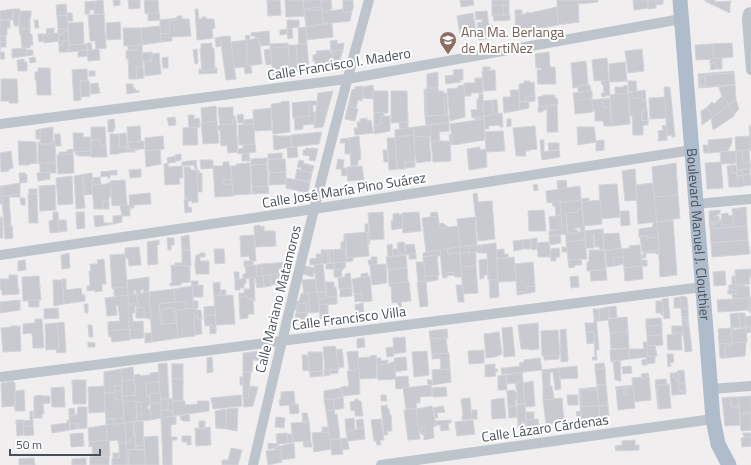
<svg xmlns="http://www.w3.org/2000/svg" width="751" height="465" font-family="'Titillium Web',sans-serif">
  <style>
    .building { fill: #c8cad0; stroke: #d2d4d9; fill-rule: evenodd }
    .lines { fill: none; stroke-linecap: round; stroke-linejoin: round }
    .minor { stroke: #bdc4cc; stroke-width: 10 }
    .primary { stroke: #aebccc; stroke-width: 15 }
    .labels { text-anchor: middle; stroke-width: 4; stroke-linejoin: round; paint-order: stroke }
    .education-label { font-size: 14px; fill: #785e54; stroke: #fff; text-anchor: start }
    .street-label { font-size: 14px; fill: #47505a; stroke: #fff }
  </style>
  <rect width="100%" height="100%" fill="#f0eeee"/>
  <!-- building -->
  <g class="building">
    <polygon points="103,0 104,14 94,14 95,1"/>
    <polygon points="113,0 120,0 120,5 114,6"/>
    <polygon points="128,0 140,0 140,8 129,9"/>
    <polygon points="144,0 158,0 159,13 145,14"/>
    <polygon points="267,0 280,0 281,15 268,16"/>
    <polygon points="285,0 303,0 305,16 286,17"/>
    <polygon points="303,0 321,0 322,7 304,9"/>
    <polygon points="321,0 331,0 332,9 330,9 330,11 322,12"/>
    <polygon points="343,0 353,0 353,5 354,5 352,11 343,13"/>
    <polygon points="460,0 473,0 474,5 461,7"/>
    <polygon points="492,0 509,0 509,5 492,6"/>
    <polygon points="557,0 578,0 579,22 558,25"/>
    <polygon points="578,0 598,0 598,2 578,4"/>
    <polygon points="633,0 648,0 648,8 634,10"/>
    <polygon points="648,0 656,0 656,8 648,9"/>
    <polygon points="656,0 663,0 663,4 656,5"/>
    <polygon points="705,0 715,0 715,6 705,1"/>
    <polygon points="95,1 95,10 89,10 90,14 85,14 85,2"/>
    <polygon points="731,1 730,5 730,13 715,6 715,2"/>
    <polygon points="66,4 67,15 57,16 56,5"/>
    <polygon points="503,5 509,5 509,15 504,15"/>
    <polygon points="503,5 504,15 492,16 492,6"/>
    <polygon points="322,7 322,9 310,11 310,9 304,10 304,9"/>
    <polygon points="557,7 558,25 516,33 515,15 525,14 527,12 530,13"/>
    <polygon points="13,9 13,20 0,20 0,11"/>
    <polygon points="13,9 20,9 20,17 19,17 19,26 14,26"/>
    <polygon points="195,9 198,9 199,19 202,19 202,17 206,17 206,19 214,19 215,28 212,29 213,38 197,40"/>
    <polygon points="310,9 310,11 322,9 323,24 306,27 304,10"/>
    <polygon points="343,9 343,13 352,11 350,21 323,24 322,12"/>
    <polygon points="515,10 522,10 522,14 515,15"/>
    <polygon points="20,11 31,11 31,17 30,17 30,29 19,29 19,17 20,17"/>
    <polygon points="487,11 489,27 483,28 484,36 479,37 477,23 482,22 482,19 476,20 475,12"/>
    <polygon points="67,13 72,13 73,21 67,21"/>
    <polygon points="148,13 159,13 160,20 148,21"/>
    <polygon points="473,13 476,31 460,34 457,16"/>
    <polygon points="104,14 106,48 96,49 95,41 90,41 88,15"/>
    <polygon points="67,15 68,29 58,29 57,16"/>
    <polygon points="493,15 510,15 510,20 494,21"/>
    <polygon points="177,16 182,16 182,19 189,19 191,36 172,37 172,41 161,42 160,34 170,33 169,21 177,20"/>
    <polygon points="177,18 177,20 169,21 170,33 160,34 160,20"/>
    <polygon points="0,20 10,20 10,28 7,28 7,35 6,35 6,36 0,36"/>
    <polygon points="34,20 38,20 39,28 35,28"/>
    <polygon points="287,20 299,20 299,27 287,29"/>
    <polygon points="83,22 84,44 69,45 68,23"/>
    <polygon points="120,22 121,39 107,40 106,23"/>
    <polygon points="332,23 333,37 306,40 306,27"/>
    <polygon points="489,25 492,25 493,38 479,40 479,37 484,36 483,28 489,27"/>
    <polygon points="160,26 161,42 142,45 141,28"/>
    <polygon points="306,27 307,44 299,45 298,28"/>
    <polygon points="54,28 54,33 47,34 46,29"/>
    <polygon points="123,28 141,28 142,45 124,46"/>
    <polygon points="292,28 293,38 288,39 287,29"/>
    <polygon points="19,29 30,29 30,34 32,34 33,45 30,45 30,48 22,48 21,36 20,35"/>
    <polygon points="58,29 68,29 68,32 63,32 63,34 58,34"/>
    <polygon points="287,29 287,34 280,35 280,30"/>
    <polygon points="269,31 270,45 260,46 259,38 255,39 255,36 251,36 251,33"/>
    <polygon points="63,32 68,32 69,41 63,41 63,45 59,45 58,34 63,34"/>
    <polygon points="58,33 59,41 44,43 43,34"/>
    <polygon points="38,34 43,34 44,41 39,42"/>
    <polygon points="249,35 250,40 246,40 248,54 246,54 248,66 251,66 252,73 245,74 244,67 234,68 231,42 246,40 245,36"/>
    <rect x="0" y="36" width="6" height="6"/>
    <polygon points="230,36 236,79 226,80 220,37"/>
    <polygon points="220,37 221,46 216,47 215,38"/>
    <polygon points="259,38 262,64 248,66 246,54 248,54 246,40"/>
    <polygon points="337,40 337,44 344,43 343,50 331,51 330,41"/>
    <polygon points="63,41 69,41 69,52 59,52 59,45 63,45"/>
    <polygon points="0,42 6,42 6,47 0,47 0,52"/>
    <polygon points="87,43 91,43 92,49 87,50"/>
    <polygon points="212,43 212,48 214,48 215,69 202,71 200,49 201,49 201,44"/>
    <polygon points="288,43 288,47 270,48 270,44"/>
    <polygon points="732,43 733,57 714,59 712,44"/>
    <polygon points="87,44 87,50 69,52 69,45"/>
    <polygon points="299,44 307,44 309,71 298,72 296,45"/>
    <polygon points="712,44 714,59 696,60 695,45"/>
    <polygon points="137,45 138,50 128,50 128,46"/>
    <polygon points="137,45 142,45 143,67 136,68 137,79 129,79 128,58 126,59 126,51 138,50"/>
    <polygon points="288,45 296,45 298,71 290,72"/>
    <polygon points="288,47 291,73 273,75 270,48"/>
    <polygon points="26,48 26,56 12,58 12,49"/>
    <polygon points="99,49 100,60 88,61 87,50"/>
    <polygon points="197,49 198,63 195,64 193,50"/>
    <polygon points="270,49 272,64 266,65 264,50"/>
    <polygon points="642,49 644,71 628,73 625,51"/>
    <polygon points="26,50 33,50 33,55 26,56"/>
    <polygon points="87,50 88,56 78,57 78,51"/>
    <polygon points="330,50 330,53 333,53 333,59 332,59 332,66 315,67 315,61 313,61 313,55 317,54 316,51"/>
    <polygon points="343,50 339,63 332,65 332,59 333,59 333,53 331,53 331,51"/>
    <polygon points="0,52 4,52 5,59 0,59"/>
    <polygon points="152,52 152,61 143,62 142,53"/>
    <polygon points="549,52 550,67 555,67 556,84 538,84 537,70 541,70 541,68 536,68 535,54"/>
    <polygon points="159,53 161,74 145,76 144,62 152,61 152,54"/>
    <polygon points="35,57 36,62 30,63 29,58"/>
    <polygon points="168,57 168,68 163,68 162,58"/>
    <polygon points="607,58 609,80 594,81 592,60"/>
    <polygon points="722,58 722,69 716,69 715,63 710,63 710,59"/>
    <polygon points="24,59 24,62 27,62 27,71 18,71 17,60"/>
    <polygon points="586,61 588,85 578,86 578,87 573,88 571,63"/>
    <polygon points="625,62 627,81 610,82 609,64"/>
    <polygon points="710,63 715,63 716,69 711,70"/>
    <polygon points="143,67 144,78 137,79 136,68"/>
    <rect x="483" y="67" width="7" height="4"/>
    <polygon points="38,68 50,68 51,95 37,95 36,79 35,80 35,72 38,72"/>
    <polygon points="215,68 217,68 217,73 199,74 199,69 201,69 202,71 215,69"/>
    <polygon points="87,69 88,81 80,81 81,100 74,101 72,70"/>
    <polygon points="463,69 463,80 460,80 461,82 446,84 445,76 454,75 453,70"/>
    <polygon points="495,70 496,90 484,91 482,71"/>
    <rect x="89" y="71" width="6" height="5"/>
    <polygon points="734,71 734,73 705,75 705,77 700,77 701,86 706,86 706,87 735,84 735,85 699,88 698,74"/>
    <polygon points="438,72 438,88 427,88 427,74"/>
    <polygon points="734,73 735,84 706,87 705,75"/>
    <polygon points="700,77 705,77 706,86 701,86"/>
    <polygon points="475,78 482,78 483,93 471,93 471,96 464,96 464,83 475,83"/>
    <polygon points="1,79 17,79 18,103 9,103 9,101 1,101"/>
    <polygon points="609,80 610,95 602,97 601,93 604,93 603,84 602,85 601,81"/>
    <polygon points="80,81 89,81 90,96 81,97"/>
    <polygon points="524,81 530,81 530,83 534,82 535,96 526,97 526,101 519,102 519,84 524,83"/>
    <polygon points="628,81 636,81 637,91 629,92"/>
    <polygon points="98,83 100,93 91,94 90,84"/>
    <polygon points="126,84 133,84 133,88 135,88 136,91 139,90 139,92 127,94"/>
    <polygon points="373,85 374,99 362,98 363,87"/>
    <polygon points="464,85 465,117 450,121 447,89 458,88 458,86"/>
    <polygon points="590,85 591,91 578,92 578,86"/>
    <polygon points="627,85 628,93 615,94 615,87 624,87 623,86"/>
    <polygon points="735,85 736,100 729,105 722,96 722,97 719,87"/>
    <polygon points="363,86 362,101 358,100 356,108 348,106 352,89 355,90 355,87"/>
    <polygon points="664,87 670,87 675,137 672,137 672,135 667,136"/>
    <polygon points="426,88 438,88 438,91 444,91 444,94 447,93 447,98 444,98 445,115 427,116"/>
    <polygon points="426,89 427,116 425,116 424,90"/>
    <polygon points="510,90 519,90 520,110 504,113 503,97 511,97"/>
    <polygon points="645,90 646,101 643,101 642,98 629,99 628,93"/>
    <polygon points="333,91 323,127 314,128 318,93"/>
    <polygon points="373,91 388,91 388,113 374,113"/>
    <polygon points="391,91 407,91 408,122 391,123"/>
    <polygon points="592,91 592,98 574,101 573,93"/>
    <polygon points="628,93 630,124 612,126 610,95"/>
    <polygon points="479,94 483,94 483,109 477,110 477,99 479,99"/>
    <polygon points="543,95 555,95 555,98 557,98 558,104 539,107 538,97 543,96"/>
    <polygon points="535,96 535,101 526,102 526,97"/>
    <polygon points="722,96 729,105 713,117 706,108 712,102 714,104"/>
    <polygon points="665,97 666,118 650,119 649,98"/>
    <polygon points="444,98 447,98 448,115 445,115"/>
    <polygon points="592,98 593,112 575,114 574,101"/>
    <polygon points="610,98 610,99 602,100 603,107 610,107 612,126 604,126 603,121 595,121 595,111 593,111 592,100"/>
    <polygon points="642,98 643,101 646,101 647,110 642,111 642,121 648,120 648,125 643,125 643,135 633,135 632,116 630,116 629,99"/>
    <polygon points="610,99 610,107 603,107 602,100"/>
    <polygon points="492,100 497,100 498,114 493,115"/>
    <polygon points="492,100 493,115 484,116 483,101"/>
    <polygon points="736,100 739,109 733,116 729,105"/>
    <polygon points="289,101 290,132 273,134 271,104 281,103 281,102"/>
    <polygon points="309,101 310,116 293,118 292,103"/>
    <polygon points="309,101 317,101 317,105 313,105 313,112 316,112 314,124 303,125 303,129 295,130 294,118 310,116"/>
    <polygon points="519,102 529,102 529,108 520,110"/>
    <polygon points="557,104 558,132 547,132 547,106"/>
    <polygon points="729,105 734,116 713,130 711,118"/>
    <polygon points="216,106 217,121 202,123 201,108"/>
    <polygon points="348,106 358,109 355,121 345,119"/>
    <polygon points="547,106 547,110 543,110 543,112 538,112 538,107"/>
    <polygon points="233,107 233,116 235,116 236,120 233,120 233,124 220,125 218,108"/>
    <polygon points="271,108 272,130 254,131 253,110"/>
    <polygon points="706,108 713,117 702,125 701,111"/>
    <polygon points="483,109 484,116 472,118 471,110"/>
    <polygon points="647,110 648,120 642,121 642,111"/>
    <polygon points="374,113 384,113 384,116 381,116 381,124 374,126"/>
    <polygon points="502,113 503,127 500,127 500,125 488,126 489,129 485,129 484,116"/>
    <polygon points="243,114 244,123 238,123 237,115"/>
    <polygon points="188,115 194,115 194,119 199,118 200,127 189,128"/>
    <polygon points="448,115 449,122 426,125 425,116"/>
    <polygon points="381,116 390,116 390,131 374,134 374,126 381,124"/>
    <polygon points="484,116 484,119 475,120 475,118"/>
    <polygon points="175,117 176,125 169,126 167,118"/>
    <polygon points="367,118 367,121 371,120 373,133 355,135 354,128 358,128 357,122 360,122 360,119"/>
    <polygon points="114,119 115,128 113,132 108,132 108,120"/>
    <polygon points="253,119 254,124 244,125 243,120"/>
    <polygon points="484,119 485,140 453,145 450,124"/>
    <polygon points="507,119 511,119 511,126 507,127"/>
    <polygon points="233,120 236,120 238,152 228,153 227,145 221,146 220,130 218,130 218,126 220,125 233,124"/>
    <polygon points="217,121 219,143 203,144 201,122 202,123"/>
    <polygon points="403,122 408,122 408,128 400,130 399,123"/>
    <polygon points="449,122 449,131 439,132 440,141 431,142 430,125"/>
    <polygon points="254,124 255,144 239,145 238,125"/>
    <polygon points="430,125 431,136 414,137 414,127"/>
    <polygon points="666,125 667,140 658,141 658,139 659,139 658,131 663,130 662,126"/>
    <polygon points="140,126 141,141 129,142 129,149 138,149 138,150 135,150 135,152 127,152 127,143 128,143 127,127"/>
    <polygon points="535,126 537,149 529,150 529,151 525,151 526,156 516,156 513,128"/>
    <polygon points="749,126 751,126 751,150 736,151 735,137 750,136"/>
    <polygon points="53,127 53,144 40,144 40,129"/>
    <polygon points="91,127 105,127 106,146 100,146 100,139 91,140"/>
    <polygon points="197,127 198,145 183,145 183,128"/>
    <polygon points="414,127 414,135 395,137 395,130"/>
    <polygon points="577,127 594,127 596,142 578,145"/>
    <polygon points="40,129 40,139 36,139 36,130"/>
    <polygon points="503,131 505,151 486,152 485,132"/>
    <polygon points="322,132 319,144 291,147 291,135"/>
    <polygon points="73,133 83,133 83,137 91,137 91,151 74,152"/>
    <polygon points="126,133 127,147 119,147 119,134"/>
    <polygon points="54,134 60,134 61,146 55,146"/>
    <polygon points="110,134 119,134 119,147 127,147 127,152 119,153 119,154 110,154"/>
    <polygon points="449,134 451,134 453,144 450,145"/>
    <polygon points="277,135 277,136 291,136 291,147 274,150 273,136"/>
    <polygon points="414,135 415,162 405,162 405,169 397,169 395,137"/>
    <polygon points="163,136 164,149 145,151 145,138"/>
    <polygon points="359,136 361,159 358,160 358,165 351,166 349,138"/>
    <polygon points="429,136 431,161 417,163 416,158 415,158 414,137"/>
    <polygon points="349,138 351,154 345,154 345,143 340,143 341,139"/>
    <polygon points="387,138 395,138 397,169 389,170"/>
    <polygon points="732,138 732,142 728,151 709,153 708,140"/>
    <polygon points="100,139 100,146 106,146 107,157 91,157 91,140"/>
    <polygon points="540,140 544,140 544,151 541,152"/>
    <polygon points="604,140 604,150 596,151 596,141"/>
    <polygon points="18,141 36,142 37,163 29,164 30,165 19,165"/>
    <polygon points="53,141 55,141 56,163 38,164 38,142 40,142 40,144 53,144"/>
    <polygon points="144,141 144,149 129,149 129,142"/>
    <polygon points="435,141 450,141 451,161 433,162 431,142 435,142"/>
    <polygon points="548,143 559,143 559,150 549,151"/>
    <polygon points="255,144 256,152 238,154 238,149 243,148 243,145"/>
    <polygon points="703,145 708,145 709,153 704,153"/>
    <polygon points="297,147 298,157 288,158 287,148"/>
    <polygon points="480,147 480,150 486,149 487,167 469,170 467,149"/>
    <polygon points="306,148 312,149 312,148 318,149 315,161 309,160 310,156 303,155 303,150 306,150"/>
    <polygon points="73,149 73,154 59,155 59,152 67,152 67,150"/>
    <polygon points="160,149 161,164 146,167 145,151"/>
    <polygon points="383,150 387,150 388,162 384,162"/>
    <polygon points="559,150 560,157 542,160 541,152"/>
    <polygon points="742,150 749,150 750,162 743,163"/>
    <polygon points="742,150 743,163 750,162 751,168 737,170 736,151"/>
    <polygon points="11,151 13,168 9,169 9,171 1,172 0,153"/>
    <polygon points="91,151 91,156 78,156 79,155 76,155 75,152"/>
    <polygon points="736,151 736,163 721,164 720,152"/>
    <polygon points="249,153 250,161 242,161 242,154"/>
    <polygon points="282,153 282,159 268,159 268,154"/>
    <polygon points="73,154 74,173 58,174 57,155"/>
    <polygon points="181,154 181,160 176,161 175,155"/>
    <polygon points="175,156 176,162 168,163 167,158"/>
    <polygon points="267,158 267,164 251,165 251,159"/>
    <polygon points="268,159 285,159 286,172 269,173"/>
    <polygon points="338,159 344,160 343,168 347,168 348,175 342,176 341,169 336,169"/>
    <polygon points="196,160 197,169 195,169 194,165 182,166 182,162"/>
    <polygon points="200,160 213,160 213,168 201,169"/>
    <polygon points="299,160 304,161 303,163 314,166 312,173 301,170 301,168 297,167"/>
    <path d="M223,162H229V166H231L233,196L215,197L213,166H223ZM231,179V184L224,185V180Z"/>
    <polygon points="405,162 415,162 415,167 405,168"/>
    <polygon points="721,162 723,188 707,189 705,163"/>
    <rect x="40" y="163" width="16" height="10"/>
    <polygon points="168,163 168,167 182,166 183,178 179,178 180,184 165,185 164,164"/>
    <polygon points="250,163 251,194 233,195 231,166 235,166 237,164"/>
    <polygon points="676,163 678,195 654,197 652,167"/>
    <polygon points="267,164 268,186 252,187 251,165"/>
    <polygon points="731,165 736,165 737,173 732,173"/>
    <polygon points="731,165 732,173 737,173 738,187 729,187 727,166"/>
    <polygon points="362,166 364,180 348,181 347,167"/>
    <polygon points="184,167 190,167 191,170 197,170 198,202 192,203 192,201 187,201 187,198 185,198"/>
    <polygon points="750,168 750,174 742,175 742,170"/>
    <polygon points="141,169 141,177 130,178 129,170"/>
    <polygon points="297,169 312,173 310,182 295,179"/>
    <polygon points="635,169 637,200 625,201 622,171"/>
    <polygon points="117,170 117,175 110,175 110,171"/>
    <polygon points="197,170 199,170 199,173 202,173 202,192 198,192"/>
    <polygon points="737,170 742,170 743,176 737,176"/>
    <polygon points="110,171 110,178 108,178 107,176 101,177 101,172"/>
    <polygon points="50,172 50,179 38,181 37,173"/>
    <polygon points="286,172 286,184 269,185 269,173"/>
    <polygon points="19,173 25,173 27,175 27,182 20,183"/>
    <polygon points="92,173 93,194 85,195 84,177 82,177 85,208 76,209 74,176"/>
    <polygon points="750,174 751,185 744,186 742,175"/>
    <polygon points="72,176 73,204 58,205 56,178"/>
    <polygon points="737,176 743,176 744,186 738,187"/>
    <polygon points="82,177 84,177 85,195 83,195"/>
    <polygon points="100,177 101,185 92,185 92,178"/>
    <polygon points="286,178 310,182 308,193 286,188"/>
    <polygon points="231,179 231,184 224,185 224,180"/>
    <polygon points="125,180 127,205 112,206 110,181"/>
    <polygon points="566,180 567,188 558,190 557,181"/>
    <polygon points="20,183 20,194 2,196 2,186"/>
    <polygon points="107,183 111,183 111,197 109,197 109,201 103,201 103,209 94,209 92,185 107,184"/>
    <polygon points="653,183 657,222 638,224 636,185"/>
    <polygon points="537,184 538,190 534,191 533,185"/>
    <polygon points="617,184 620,217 601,219 599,185"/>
    <polygon points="55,185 56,210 40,211 39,186"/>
    <polygon points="0,186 2,186 3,204 0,204"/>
    <polygon points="268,186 269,193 252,194 252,187"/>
    <polygon points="580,186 581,200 561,203 561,201 547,203 546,191"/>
    <rect x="29" y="189" width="8" height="5"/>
    <polygon points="150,193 151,204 134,205 134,208 130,208 129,195"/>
    <polygon points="477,193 478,202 492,201 495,239 478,241 473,194"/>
    <polygon points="20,194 20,197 9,197 11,226 4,227 2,196"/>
    <polygon points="28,194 37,194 38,223 29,223"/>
    <polygon points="678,195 680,218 657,222 654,197"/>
    <polygon points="20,198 25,198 25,205 21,205"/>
    <polygon points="589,198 589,201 582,202 581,199"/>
    <polygon points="184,199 186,199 188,201 188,207 191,207 192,212 185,213"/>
    <polygon points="581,200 582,208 578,209 579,212 566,213 566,215 561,214 560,201 561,203"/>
    <polygon points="600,200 602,224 584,226 582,202"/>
    <rect x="103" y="201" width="6" height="8"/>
    <polygon points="560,201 561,214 566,215 567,226 562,226 561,215 556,216 555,206 553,206 552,202"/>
    <polygon points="120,205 130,205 130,216 122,216"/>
    <polygon points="746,207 747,226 733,227 732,209"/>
    <polygon points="582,208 585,232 581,232 580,228 575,228 575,230 578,230 578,232 568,234 566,213 579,212 578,209"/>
    <polygon points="544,210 546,231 529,231 528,211"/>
    <polygon points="720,210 720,214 717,214 717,216 719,216 719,222 715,222 715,225 713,225 713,222 709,222 709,211"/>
    <polygon points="620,211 629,211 630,225 621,226"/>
    <polygon points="53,212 58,212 59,232 50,233 49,221 53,220"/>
    <polygon points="76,212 84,212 85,228 77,229"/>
    <polygon points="383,212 384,239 370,240 368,213"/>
    <polygon points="419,212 421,231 403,233 402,213"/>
    <polygon points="437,212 438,216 431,217 430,213"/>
    <polygon points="399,213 399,215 402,214 403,228 392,230 391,221 393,221 393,214"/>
    <polygon points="728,213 729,216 733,215 733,227 723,228 722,220 719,220 719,219 722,219 721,214"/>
    <polygon points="103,215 104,223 113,223 113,224 95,227 94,216"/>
    <polygon points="122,215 122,222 113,224 113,216"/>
    <polygon points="561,215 562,229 550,230 549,217"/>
    <polygon points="438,216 440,228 458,226 460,247 426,252 422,218"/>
    <polygon points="0,217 2,217 3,238 0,238"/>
    <polygon points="476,217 476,222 475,222 477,245 460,247 457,219"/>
    <polygon points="58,220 66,220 67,231 59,232"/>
    <polygon points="673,220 677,275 660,277 657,222"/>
    <polygon points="719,220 722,220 723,228 710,229 709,222 713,222 713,225 715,225 715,222 719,222"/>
    <polygon points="657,222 658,237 647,238 647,236 640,236 639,238 639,229 653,227 653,223"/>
    <polygon points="443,223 448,227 440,228 439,224"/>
    <polygon points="365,224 368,224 370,244 368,244 367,232 365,233"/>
    <polygon points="260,225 260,227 264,226 264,231 275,231 276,246 255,247 254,226"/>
    <polygon points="565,225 565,227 567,226 568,234 549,236 549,231 562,229 561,226"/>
    <polygon points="12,226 13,238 5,239 4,227"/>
    <polygon points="747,226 748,240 711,243 710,229"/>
    <polygon points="603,229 604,250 600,250 599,247 595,247 594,235 593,235 594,248 586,248 585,231"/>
    <polygon points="585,231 585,240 566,242 566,234"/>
    <polygon points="367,232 369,256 347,258 345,234"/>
    <polygon points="619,233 621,248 604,251 603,234"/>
    <polygon points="344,234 345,234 347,258 353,257 353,261 346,262 345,249 341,250 341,242 344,242"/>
    <polygon points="189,235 190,250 182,250 181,237"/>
    <polygon points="254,235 256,261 250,261 249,256 241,257 240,236"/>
    <polygon points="560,235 561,243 550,245 549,237"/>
    <polygon points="640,236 647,236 647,238 658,237 659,250 642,252"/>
    <polygon points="167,238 174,238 174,245 171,245 171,250 168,250"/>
    <polygon points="537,238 537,249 532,250 531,239"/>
    <polygon points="531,239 531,249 523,249 522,240"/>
    <polygon points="159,240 159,245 157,245 158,264 148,265 147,242"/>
    <polygon points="522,240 523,249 514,251 513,241"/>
    <polygon points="585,240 587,259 568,260 566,242"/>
    <polygon points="748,240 750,254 712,257 711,243"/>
    <polygon points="404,242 406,255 403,255 403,254 399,254 397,243"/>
    <polygon points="549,242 551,257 538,257 537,243"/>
    <polygon points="496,243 498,280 488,280 487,253 482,253 481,245"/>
    <polygon points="392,244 393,256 388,257 387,245"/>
    <polygon points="414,244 416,254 406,255 405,245"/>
    <polygon points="477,245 478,252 469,253 469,246"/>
    <polygon points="477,245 481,245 482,253 478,253"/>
    <polygon points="640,245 642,266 624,268 622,249 630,248 629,246"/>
    <polygon points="469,246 469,253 460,253 459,247"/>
    <polygon points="139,247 141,265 129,266 128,258 125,258 125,248"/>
    <polygon points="459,247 460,253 448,254 447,249"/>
    <rect x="562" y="247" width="5" height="5"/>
    <polygon points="559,248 560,257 556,257 556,261 551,261 551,249"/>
    <polygon points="622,248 623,257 613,258 614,266 607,267 605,251"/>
    <polygon points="214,249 224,249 225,263 215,264"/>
    <path d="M345,249L346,262L328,263L327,250ZM334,251V260L330,261L329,252Z"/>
    <polygon points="392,249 398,249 399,254 403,254 403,255 393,256"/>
    <polygon points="447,249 448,254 460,253 462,277 455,277 454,272 442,274 440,250"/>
    <polygon points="504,249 504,254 508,254 508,258 497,259 496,250"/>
    <polygon points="182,250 190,250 191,266 175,266 175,263 182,263"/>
    <polygon points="321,250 327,250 328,263 322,264"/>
    <polygon points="440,250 441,256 437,256 437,255 423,257 423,253"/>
    <polygon points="589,250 604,250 606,269 587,271 587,262 589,262"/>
    <polygon points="659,250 659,254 656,254 656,253 646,253 646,258 641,258 641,256 643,256 642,254 644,254 644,252"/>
    <polygon points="334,251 334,260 330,261 329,252"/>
    <polygon points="476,252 476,266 461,267 460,253"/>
    <polygon points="69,253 70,268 62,269 61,255"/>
    <polygon points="200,253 205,253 205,257 200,257 200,261 209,261 209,274 196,274 195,265 196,255 199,255"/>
    <polygon points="125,254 127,287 112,289 110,255"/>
    <polygon points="316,254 322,254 322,264 310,265 310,259 317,258"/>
    <rect x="409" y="254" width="7" height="5"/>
    <polygon points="406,255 407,268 388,270 386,257"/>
    <polygon points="437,255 439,275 425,276 423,257"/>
    <polygon points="371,257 377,257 377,265 369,265 368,260 371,260"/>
    <polygon points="514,257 516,281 498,282 497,259"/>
    <polygon points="623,257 624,264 614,266 613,258"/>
    <polygon points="104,259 106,284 102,284 102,291 95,292 95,290 87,291 87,286 90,286 89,271 91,271 90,264 98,264 97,260"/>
    <polygon points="487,259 488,275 484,275 484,278 480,279 479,260"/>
    <polygon points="581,259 582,265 575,265 575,267 569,268 568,260"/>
    <polygon points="25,260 26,270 18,271 18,261"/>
    <polygon points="641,260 647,260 647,266 642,266"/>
    <polygon points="244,261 253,261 253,265 244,266"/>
    <polygon points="289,262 286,277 282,276 282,273 262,276 262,264"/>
    <polygon points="345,262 346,267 343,268 343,270 341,271 341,269 334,270 334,263"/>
    <polygon points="416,262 424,262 426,281 418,282"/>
    <polygon points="533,262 535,286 527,287 527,291 517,292 515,264"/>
    <polygon points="334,263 334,269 326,269 326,264"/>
    <polygon points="262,264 262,276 257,277 256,265"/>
    <polygon points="323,264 326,292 317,292 314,265"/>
    <polygon points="386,264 387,283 372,285 370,265"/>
    <polygon points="171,265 190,266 190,282 181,283 181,285 170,286 170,283 172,283"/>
    <polygon points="256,265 257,277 243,279 243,274 246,274 245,266 244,267 244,266"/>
    <polygon points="305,266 315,268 313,277 303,274"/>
    <polygon points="476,266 478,293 463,294 461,267"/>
    <polygon points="642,266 643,279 625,281 624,268"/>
    <polygon points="407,268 408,282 389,284 388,270"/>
    <polygon points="341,269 342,277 334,277 334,270"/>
    <polygon points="606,269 607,280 591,281 590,271"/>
    <polygon points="751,269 751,277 749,277 750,284 736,285 735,270"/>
    <polygon points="725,271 726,285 714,286 713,272"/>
    <polygon points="234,272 239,272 239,279 235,280"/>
    <polygon points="454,272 455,275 446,276 447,278 443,278 442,274"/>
    <polygon points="282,273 282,276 286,277 284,285 277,285 277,274"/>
    <polygon points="350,273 352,288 339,289 338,278 345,277 345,274"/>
    <polygon points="368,273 368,277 361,277 361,274"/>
    <polygon points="277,274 278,284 271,285 270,275"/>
    <polygon points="9,275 17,275 18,289 19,288 19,294 2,295 2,290 0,290 0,279 9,279"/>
    <polygon points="270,275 271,286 264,287 263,276"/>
    <polygon points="438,275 438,280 426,282 425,276"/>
    <polygon points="39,276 41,300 23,301 22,277"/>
    <polygon points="263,276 264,287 257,288 255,277"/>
    <polygon points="370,276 372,301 362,302 361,294 354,294 352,279"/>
    <polygon points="578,276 579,287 571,288 570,277"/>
    <polygon points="732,276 735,276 736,285 732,285"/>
    <polygon points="149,277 149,292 144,293 143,289 141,290 141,293 136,294 136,290 134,290 134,294 128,295 127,280"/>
    <polygon points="254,277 255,301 254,301 253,299 247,299 247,296 239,297 239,293 244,293 244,289 250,289 249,278"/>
    <polygon points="246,278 246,283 244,284 244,288 240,288 240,290 235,290 235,280"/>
    <polygon points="62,279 66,279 66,290 81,288 82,295 85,295 85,301 64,304"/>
    <polygon points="316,279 317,292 304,294 302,280"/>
    <polygon points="53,280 62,280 64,304 54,306"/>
    <polygon points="489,280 498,280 499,297 490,298"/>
    <polygon points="191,281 198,281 198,285 192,286"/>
    <polygon points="426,281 428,306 420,307 417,282"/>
    <polygon points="220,282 220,296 214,296 213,283"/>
    <polygon points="325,282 334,282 334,287 336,287 337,297 327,297"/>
    <polygon points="409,282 411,301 392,303 391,286 389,286 389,284"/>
    <polygon points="745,284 745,286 732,287 732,290 729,290 729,285"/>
    <polygon points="203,285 203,297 193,297 192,286"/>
    <polygon points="456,285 463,285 464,302 458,302"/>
    <polygon points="192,286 194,308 186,309 186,301 175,302 174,289"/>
    <polygon points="535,286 535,292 517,295 517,292 527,291 527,287"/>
    <polygon points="749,286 750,298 733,299 732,294 736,294 736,290 732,290 732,287"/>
    <polygon points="127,287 128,295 114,297 114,288"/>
    <polygon points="352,288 352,296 340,297 340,289"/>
    <polygon points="174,289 175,302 159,304 161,324 177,323 178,338 152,342 149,292"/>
    <rect x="220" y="290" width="6" height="5"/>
    <rect x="728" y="290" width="8" height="4"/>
    <polygon points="326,291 327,297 337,297 337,304 319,305 318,299 326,298 325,292 318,292"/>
    <polygon points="149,292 151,319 148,319 148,318 144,318 144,307 139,308 138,302 137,302 136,294"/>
    <polygon points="318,292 320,312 310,313 308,293"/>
    <polygon points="325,292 326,298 318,299 318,293"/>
    <polygon points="308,293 310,312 307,313 306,303 298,304 297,311 295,310 297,301 299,301 301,294"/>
    <polygon points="136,294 137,302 138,302 139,308 137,308 134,304 128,304 128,295"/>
    <polygon points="354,294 361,294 362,301 355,302"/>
    <polygon points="128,295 129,329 108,331 108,322 120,321 118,305 116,305 117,315 107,316 105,298"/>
    <polygon points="233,295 235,324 216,325 214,296"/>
    <polygon points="247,296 247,299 253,299 254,314 248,314 248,318 240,319 239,297"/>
    <polygon points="684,296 687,298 688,308 681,309 680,297"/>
    <polygon points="680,297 681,308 674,308 674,298"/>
    <polygon points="668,298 670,318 664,319 662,299"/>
    <polygon points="748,298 751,298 751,312 749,312"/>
    <polygon points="748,298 749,310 718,312 717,300"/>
    <polygon points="20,300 20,310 0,313 0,302"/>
    <polygon points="28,300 39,300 39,307 29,307"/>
    <polygon points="186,301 186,309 176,310 177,320 175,321 174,308 162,309 163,324 161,324 159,304"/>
    <polygon points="193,301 198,301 198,308 196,308 196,310 201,310 202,320 198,320 198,316 194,316"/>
    <polygon points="656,301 662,301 663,315 661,315 661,313 656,313"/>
    <polygon points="397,302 401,302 402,308 398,309"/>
    <polygon points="306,303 307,312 296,313 298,304"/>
    <polygon points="363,303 364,314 356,315 355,305"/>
    <polygon points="84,304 88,304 88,313 85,313"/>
    <polygon points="128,304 134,304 135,305 135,313 132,313 133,322 129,322"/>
    <polygon points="328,304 328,318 320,319 319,305"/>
    <polygon points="215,306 215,315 204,316 204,307"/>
    <polygon points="616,306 617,318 609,318 608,307"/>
    <polygon points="144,307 144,318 136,318 136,309 137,309 137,308"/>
    <polygon points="608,307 609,318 608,319 608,320 599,321 599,309"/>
    <polygon points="58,308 59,318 44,319 44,309"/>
    <polygon points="174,308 175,321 177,320 177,323 163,324 162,309"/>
    <polygon points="194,308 195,336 178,338 176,310"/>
    <polygon points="688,308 688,317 682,317 681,309"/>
    <polygon points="593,309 599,309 599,321 596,322 596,317 594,317"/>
    <polygon points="307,312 308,320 294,321 296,313"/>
    <polygon points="739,313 745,313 746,327 740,328"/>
    <polygon points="739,313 740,328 731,328 730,314"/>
    <polygon points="215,315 216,328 213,328 213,325 205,326 204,316"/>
    <polygon points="194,316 198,316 198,320 201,320 202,334 195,335"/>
    <polygon points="751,316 751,327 746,327 745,317"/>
    <polygon points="594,317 596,317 599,350 596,350 597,360 593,360 592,357 595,357 594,332 586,332 585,323 594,323"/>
    <polygon points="627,317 628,331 610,333 608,319"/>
    <polygon points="682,317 688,317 689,326 687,326 687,320 682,320"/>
    <polygon points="661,318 662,325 646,326 646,319"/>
    <polygon points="35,319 42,319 44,348 33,348 32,333 23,334 23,324 35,323"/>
    <polygon points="682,320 687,320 687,326 689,326 692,351 685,352"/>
    <polygon points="143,321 144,337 143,338 142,329 130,330 129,322"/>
    <polygon points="64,322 66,352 57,353 56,350 59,349 57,323"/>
    <polygon points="57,323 59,349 46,350 45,324"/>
    <polygon points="538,323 539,349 530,350 530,349 521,349 518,325"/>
    <polygon points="88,325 92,325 93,337 89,337"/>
    <polygon points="210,325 213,325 213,328 216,328 216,333 210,334"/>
    <polygon points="662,325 662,335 647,336 646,326"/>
    <polygon points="11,326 20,326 21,351 3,352 1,328 11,327"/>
    <polygon points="672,326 683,326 683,335 681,335 681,333 675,333 675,334 672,335"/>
    <polygon points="512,327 515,356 504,357 502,328"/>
    <polygon points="746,327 751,327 751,332 746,333"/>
    <polygon points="731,328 733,328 734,330 746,328 747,342 732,343"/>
    <polygon points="731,328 732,343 719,344 718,329"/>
    <polygon points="129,329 130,340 112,342 111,337 109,337 108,331"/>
    <polygon points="142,329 143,338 130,339 130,330"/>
    <polygon points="447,329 448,338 430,339 429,331"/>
    <polygon points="566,329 568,361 561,362 560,330"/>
    <polygon points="558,330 560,355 542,356 541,331"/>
    <polygon points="628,331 629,348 611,349 610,333"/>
    <polygon points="499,332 502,354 495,357 486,358 484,334"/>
    <polygon points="586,332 594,332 594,343 587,344"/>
    <polygon points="145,333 151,333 152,342 145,343"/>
    <polygon points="675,333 681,333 682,350 668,350 667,335 675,334"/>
    <polygon points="662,335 663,345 647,346 647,336"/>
    <polygon points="405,337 406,352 394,354 393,338"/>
    <polygon points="364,338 365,347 357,348 357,339"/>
    <polygon points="446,338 448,353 432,355 430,339"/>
    <polygon points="88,342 95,343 95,347 88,347"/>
    <polygon points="643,342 647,342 648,357 629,359 629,349 644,349"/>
    <polygon points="746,342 745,356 725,358 725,346 732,345 732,343"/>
    <polygon points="732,343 732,345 725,346 725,358 720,358 719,344"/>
    <polygon points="655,345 657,356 648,357 647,346"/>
    <polygon points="335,346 336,348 339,369 325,370 323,347"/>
    <polygon points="393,347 394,356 387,357 386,348"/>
    <polygon points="629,348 629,359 611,362 610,350"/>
    <polygon points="342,349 344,367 339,368 336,350"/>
    <polygon points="268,350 265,361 253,360 252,372 243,372 243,353"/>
    <polygon points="484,350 484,363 469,364 468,351"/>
    <polygon points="358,351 359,369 355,369 355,371 353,371 353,370 349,370 347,352"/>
    <polygon points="427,351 429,375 414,377 412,352"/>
    <polygon points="308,352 322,352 323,371 309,372"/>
    <polygon points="449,353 450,369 441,370 440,358 432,359 432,355"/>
    <polygon points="667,354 673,354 674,362 670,363 671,366 668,367"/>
    <polygon points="302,355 308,355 309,370 303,371"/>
    <polygon points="376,355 377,378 359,379 358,358 370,357 370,356"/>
    <polygon points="559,355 559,359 544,360 544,356"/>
    <polygon points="655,356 655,363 647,364 646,357"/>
    <polygon points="212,357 213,372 207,373 207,358"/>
    <polygon points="406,357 407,370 395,372 394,358"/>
    <polygon points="376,358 381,358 381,361 388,360 388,364 377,365"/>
    <polygon points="540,358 542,370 506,374 505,368 520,366 519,363 524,362 524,360"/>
    <polygon points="646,359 647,365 642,365 642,360"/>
    <polygon points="620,360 621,381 618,381 618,380 615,380 613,361"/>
    <polygon points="391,362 394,362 396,379 378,380 377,365 391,363"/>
    <polygon points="167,363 169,399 173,399 173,411 170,412 169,410 168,410 168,399 160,399 158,364"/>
    <polygon points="604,363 605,368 595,369 595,364"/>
    <rect x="172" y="364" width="11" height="15"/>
    <polygon points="495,364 495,369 497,369 498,371 495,372 496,376 485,377 485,365"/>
    <polygon points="577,366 578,378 560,379 559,368"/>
    <polygon points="631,366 632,373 623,374 622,367"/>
    <polygon points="133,367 134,380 122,381 121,369"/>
    <polygon points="501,368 505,368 506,374 502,375"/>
    <polygon points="559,368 561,389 555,390 553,372 542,373 542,370"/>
    <polygon points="605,368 606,385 597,385 595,369"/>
    <polygon points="121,369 122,386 114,386 114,391 122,391 123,400 116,400 115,393 104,393 104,372"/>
    <polygon points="330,369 330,375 324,376 324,370"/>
    <polygon points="338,369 338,373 330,374 330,370"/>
    <polygon points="355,369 359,369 360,394 343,396 341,387 349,386 347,371 353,370 353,371 355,371"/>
    <polygon points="450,369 451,382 433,385 432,370"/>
    <polygon points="684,370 685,383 678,384 679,391 686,391 686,394 672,395 670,373 674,373 674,378 677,378 677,382 679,382 677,371"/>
    <polygon points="322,371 323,376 310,377 310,372"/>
    <polygon points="159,372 159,382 146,383 147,397 150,396 150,404 149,404 149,406 148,406 148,409 151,409 151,420 137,421 137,416 142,415 141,402 136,402 136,401 123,402 122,396 136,395 134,375 140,374 140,376 150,375 150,373"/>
    <polygon points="243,372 251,372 248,399 243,398"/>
    <polygon points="522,372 523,382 517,383 517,385 516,385 516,387 515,383 507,384 506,375"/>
    <polygon points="550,372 550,386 543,387 542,373"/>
    <polygon points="678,372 679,382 677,382 677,378 674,378 674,373"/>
    <polygon points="648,373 649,377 642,378 641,374"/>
    <polygon points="506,375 507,390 498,390 498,376"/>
    <polygon points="408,376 409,388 396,389 395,377"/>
    <rect x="240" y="377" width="3" height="8"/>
    <polygon points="642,377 642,378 649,377 651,400 634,402 632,378"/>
    <polygon points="172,379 183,379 183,401 173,401"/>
    <polygon points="666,379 667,384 657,385 659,409 658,409 655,380"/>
    <polygon points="72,380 86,380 86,404 73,404"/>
    <polygon points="134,380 136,395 122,396 122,381"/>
    <polygon points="427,380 432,380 433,385 428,385"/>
    <polygon points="13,381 14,383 15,383 15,406 2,407 1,383"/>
    <polygon points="533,381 535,406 525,407 523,383"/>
    <polygon points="159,382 160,393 150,394 150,396 147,397 146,383"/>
    <polygon points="523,382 525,404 517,404 517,389 516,390 516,385 517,385 517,383"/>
    <polygon points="685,383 686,391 679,391 678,384"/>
    <polygon points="669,384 671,408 659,409 657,385"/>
    <polygon points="431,385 432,396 420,397 420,403 416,403 417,409 416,409 416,408 406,409 403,388"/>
    <polygon points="597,385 606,385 608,405 599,406"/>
    <polygon points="633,385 633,387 616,389 615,387"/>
    <polygon points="104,386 105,412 89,413 88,387"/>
    <rect x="114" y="386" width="8" height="5"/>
    <polygon points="250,386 258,387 253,406 244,407 243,398 248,399"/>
    <polygon points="552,386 554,399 543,400 543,387"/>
    <polygon points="64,387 65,407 52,407 51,388"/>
    <polygon points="446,387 447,396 433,397 432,388"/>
    <polygon points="597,387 597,389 580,390 582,407 599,405 600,417 581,419 579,389"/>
    <polygon points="633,387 635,408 618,410 616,389 624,388 624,395 628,395 627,388"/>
    <polygon points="341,388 343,397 324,400 324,391"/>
    <polygon points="624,388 627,388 628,395 624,395"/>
    <polygon points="597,389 599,405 582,407 580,390"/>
    <polygon points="24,390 25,411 15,411 15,391"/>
    <polygon points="514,390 515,392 517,392 517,397 516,397 517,400 515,400 516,406 508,407 507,391"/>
    <polygon points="294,391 295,404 280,406 279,400 281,399 281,392"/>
    <polygon points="104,393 115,393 116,400 123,400 124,418 106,419"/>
    <polygon points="160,393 161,403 150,403 150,394"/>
    <polygon points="41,395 41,396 50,396 50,403 43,404 44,414 42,414 42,418 34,418 34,396"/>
    <polygon points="241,395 242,406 213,409 211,398"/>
    <polygon points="381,395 386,395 387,401 381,401"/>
    <polygon points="567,395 578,395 578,405 568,405"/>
    <polygon points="751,396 751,413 740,414 738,397"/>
    <polygon points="343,397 344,408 335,410 333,399"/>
    <polygon points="731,397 738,397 739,407 731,407"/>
    <polygon points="731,397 731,407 739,407 740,425 725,426 722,398"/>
    <polygon points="470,398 472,419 462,420 462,416 463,416 461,399"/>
    <polygon points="504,398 506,418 492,419 491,400"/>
    <polygon points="562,398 564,422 546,424 543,400"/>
    <polygon points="160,399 168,399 168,410 161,410"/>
    <polygon points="333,399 335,410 326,411 324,400"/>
    <polygon points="355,399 358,399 358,401 361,401 363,416 355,416 355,410 351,411 350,402 355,401"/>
    <polygon points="136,401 137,421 124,423 123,402"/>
    <polygon points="173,401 185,401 185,405 198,404 197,401 209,401 209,411 173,416"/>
    <polygon points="136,402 141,402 142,415 137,416"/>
    <polygon points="150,403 161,403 161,418 151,420"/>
    <polygon points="295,404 298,404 299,413 290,414 289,405"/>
    <polygon points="518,404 525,404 526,422 518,424 516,406 518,406"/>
    <polygon points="387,405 388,409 389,409 390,415 391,415 392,419 391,419 392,431 387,431 388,435 384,435 381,406"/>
    <polygon points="608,405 609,416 600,417 599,406"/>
    <polygon points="432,406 436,426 433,427 434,438 424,440 424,435 426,434 425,427 421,428 422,433 419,433 416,409"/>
    <polygon points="443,406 445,412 437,413 438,418 435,418 433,408"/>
    <polygon points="516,406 517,417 509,418 508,407"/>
    <polygon points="78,407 87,407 87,428 76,429 76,427 79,427 79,424 70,424 69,415 77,415"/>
    <polygon points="74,408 75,415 69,415 69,409"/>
    <polygon points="238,408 237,431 226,429 226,409"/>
    <polygon points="416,408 420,439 408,440 404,410"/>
    <polygon points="226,409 226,429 216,428 215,411"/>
    <polygon points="161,410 169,410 170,412 173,411 173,416 161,418"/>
    <polygon points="334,410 335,415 337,414 340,439 330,440 326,411"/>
    <rect x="472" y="410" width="5" height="9"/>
    <polygon points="30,411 33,411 33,420 30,421"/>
    <polygon points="581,411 581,417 577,417 576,412"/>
    <polygon points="526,412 534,412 534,419 526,420"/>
    <polygon points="302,413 307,413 309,422 303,422"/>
    <polygon points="751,413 751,430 741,431 740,414"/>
    <polygon points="189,414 190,421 183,421 182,420 181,420 180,416"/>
    <polygon points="176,416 176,424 171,425 171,437 177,437 177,440 172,440 172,465 163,465 161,418"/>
    <polygon points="276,417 285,418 284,428 275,427"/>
    <polygon points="124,418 124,423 114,424 113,419"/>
    <polygon points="354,418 355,430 346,431 345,419"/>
    <polygon points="106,419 113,419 114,424 106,425"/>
    <polygon points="363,419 364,428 357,429 356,420"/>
    <polygon points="381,419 384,440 380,440 381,445 377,445 376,441 374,441 371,420"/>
    <polygon points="538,419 539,425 527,427 526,420"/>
    <polygon points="16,420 24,420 24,435 17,436"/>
    <polygon points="33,420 33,426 23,427 23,421"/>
    <polygon points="67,420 69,420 70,430 52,433 51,425 67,423"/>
    <polygon points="451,420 451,423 448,423 449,430 441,431 440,425 435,425 435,421"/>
    <polygon points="473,420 475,434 457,436 455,422"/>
    <polygon points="143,421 144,445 136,446 134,422"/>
    <polygon points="199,421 205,421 205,429 199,428"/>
    <polygon points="133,422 134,438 130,439 130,442 126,443 125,423"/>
    <polygon points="133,422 134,422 136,449 128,450 129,465 127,465 126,443 130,442 130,439 134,438"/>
    <polygon points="309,422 311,442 304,443 303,441 293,442 291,423"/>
    <polygon points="526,422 527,427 518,428 518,424"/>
    <polygon points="125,423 126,443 119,443 119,444 118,444 118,440 107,441 106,425"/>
    <polygon points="70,424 76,424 76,425 79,424 79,427 76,427 76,429 70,430"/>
    <polygon points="106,425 107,441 89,442 88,428"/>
    <polygon points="29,426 33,426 34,435 25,436 25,435 24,435 23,427"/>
    <polygon points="210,427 211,445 196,446 195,428 205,429 205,428"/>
    <polygon points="322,427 328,427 329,432 322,433"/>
    <polygon points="425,427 426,434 422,435 421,428"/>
    <polygon points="364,428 365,439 348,441 346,431"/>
    <polygon points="322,432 322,433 329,432 331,449 314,452 312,433"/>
    <polygon points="83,433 84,446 71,447 70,434"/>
    <polygon points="287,433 288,443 277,444 276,434"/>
    <polygon points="743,433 751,433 751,437 744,438"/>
    <polygon points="287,434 292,434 293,442 288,443"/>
    <polygon points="158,436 159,465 145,465 144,437"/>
    <polygon points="182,436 191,436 191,445 187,445 187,442 182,442"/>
    <polygon points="751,437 751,446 742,447 741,438"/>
    <polygon points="347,438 349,449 342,450 340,439"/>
    <polygon points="340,439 343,454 332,455 330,440"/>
    <polygon points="109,440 110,456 93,457 92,446 89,447 89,442"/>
    <polygon points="635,440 635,445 639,445 639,450 616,451 615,446 622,445 622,441"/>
    <polygon points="303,441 304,443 311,442 312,447 304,447"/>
    <polygon points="119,443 126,443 127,465 112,465 112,458 119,458"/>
    <polygon points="268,443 277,444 279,444 279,446 275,447 275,448 272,448 272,449 268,449"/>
    <polygon points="294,443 295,458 281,460 281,449 275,450 275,447"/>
    <polygon points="144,445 145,450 136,449 136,446"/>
    <polygon points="231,448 242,450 238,465 222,465 222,460 228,460"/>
    <polygon points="136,449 136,450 145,450 145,465 129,465 128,450"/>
    <polygon points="281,449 282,462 268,465 266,451"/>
    <rect x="113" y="453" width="6" height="5"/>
    <polygon points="109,456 109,465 90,465 90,457"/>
    <polygon points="34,458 35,465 19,465 19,459"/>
    <polygon points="86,458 86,465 72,465 72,459"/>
  </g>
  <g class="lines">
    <!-- minor -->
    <g class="minor">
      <polyline points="751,12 748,13 747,19 751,70"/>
      <polyline points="0,124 347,79 681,19"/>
      <polyline points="696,204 751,199"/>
      <polyline points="0,255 314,209 692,150"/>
      <polyline points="0,377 702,287"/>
      <polyline points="711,389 751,386"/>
      <path d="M253,465C289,309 326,154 369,0"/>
      <polyline points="381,465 713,419"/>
    </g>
    <!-- primary -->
    <path class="primary" id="s1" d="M680,0L713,419L718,444L729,465"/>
  </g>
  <!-- icons -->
  <defs>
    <symbol id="school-pin" viewBox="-11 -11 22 30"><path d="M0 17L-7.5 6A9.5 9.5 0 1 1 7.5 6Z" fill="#8d6e63" stroke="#fff"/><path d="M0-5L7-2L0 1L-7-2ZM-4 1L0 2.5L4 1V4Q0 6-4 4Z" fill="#fff"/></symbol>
  </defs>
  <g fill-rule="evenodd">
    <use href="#school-pin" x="438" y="30" width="20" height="27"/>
  </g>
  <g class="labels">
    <!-- education labels -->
    <g class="education-label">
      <text x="461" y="37">Ana Ma. Berlanga<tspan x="461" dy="16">de MartiNez</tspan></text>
    </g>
    <!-- street labels -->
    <g class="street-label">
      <text transform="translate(339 64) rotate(-9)" y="5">Calle Francisco I. Madero</text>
      <text transform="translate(344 190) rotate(-9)" y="5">Calle José María Pino Suárez</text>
      <text dy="5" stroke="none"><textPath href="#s1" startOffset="235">Boulevard Manuel J. Clouthier</textPath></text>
      <text transform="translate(278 299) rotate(-76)" y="5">Calle Mariano Matamoros</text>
      <text transform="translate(349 318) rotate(-7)" y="5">Calle Francisco Villa</text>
      <text transform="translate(545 428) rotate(-8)" y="5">Calle Lázaro Cárdenas</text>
    </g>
  </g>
  <!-- scale -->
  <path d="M10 449v6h90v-6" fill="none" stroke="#47505a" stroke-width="2"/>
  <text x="16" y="449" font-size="12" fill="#47505a" stroke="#ffffff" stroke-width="3" paint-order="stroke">50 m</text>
</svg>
